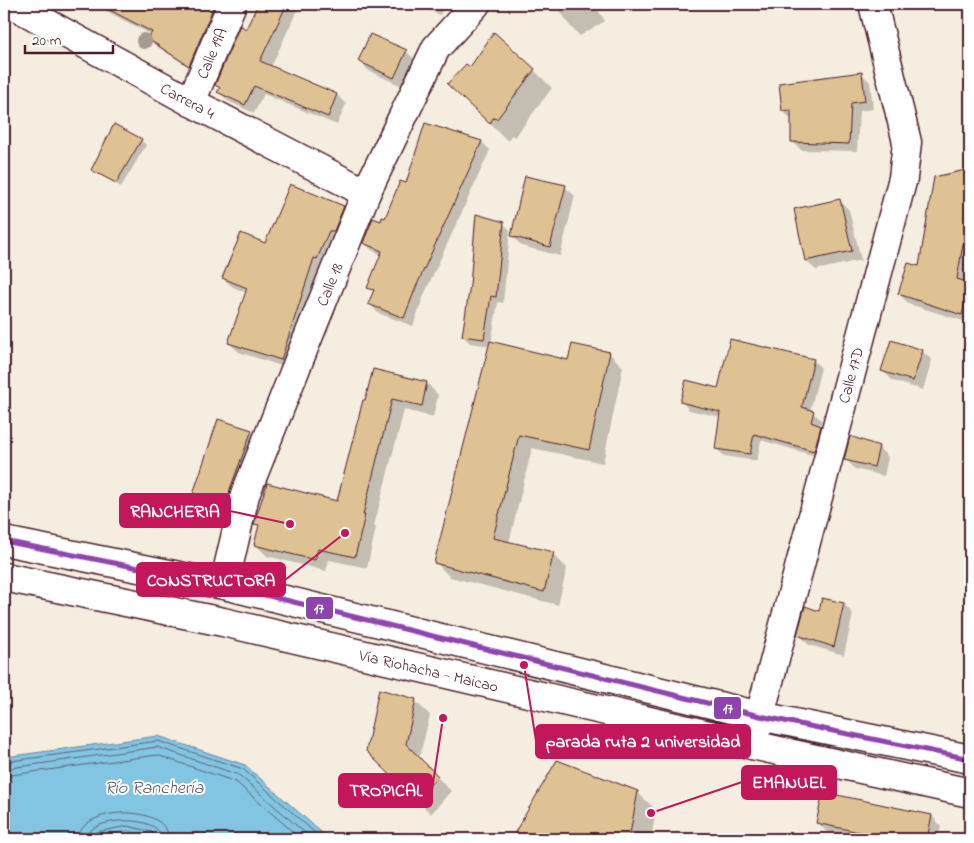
<svg xmlns="http://www.w3.org/2000/svg" width="974" height="843" font-family="'Indie Flower',sans-serif">
  <style>
    .water { fill: #81c5e2; stroke: #6b8399 }
    .shadow { fill: #0003 }
    .lines { fill: none; stroke-linecap: round; stroke-linejoin: round }
    .shore { stroke: #606174; stroke-width: 1 }
    .building { fill: #dfc293; stroke: #4a1f2b }
    .minor-casing { stroke: #4a1f2b; stroke-width: 31 }
    .highway-casing { stroke: #4a1f2b; stroke-width: 31 }
    .minor { stroke: #fff; stroke-width: 28 }
    .highway { stroke: #fff; stroke-width: 28 }
    .bus-1-casing { stroke: #fff; stroke-width: 9 }
    .bus-1 { stroke: #8e44ad; stroke-width: 5 }
    .tree { fill: #a59b90 }
    .labels { text-anchor: middle; stroke-width: 4; stroke-linejoin: round; paint-order: stroke }
    .street-label { font-size: 16px; fill: #4a1f2b; stroke: #fff }
    .water-label { font-size: 18px; font-style: italic; fill: #5d596b; stroke: #fff }
    .leader { fill: none; stroke: #c2185b; stroke-width: 2 }
    .callout-dot { fill: #c2185b; stroke: #fff; stroke-width: 2 }
    .callout { fill: #c2185b; stroke: #c2185b; stroke-width: 2 }
    .callout-label { font-size: 18px; text-anchor: middle; font-weight: bold; fill: #fff }
    .line-badge { stroke: #fff; stroke-width: 2 }
    .badge-label { font-size: 14px; text-anchor: middle; font-weight: bold; fill: #fff }
  </style>
  <rect width="100%" height="100%" fill="#f5eddf"/>
  <filter id="ink" filterUnits="userSpaceOnUse"><feTurbulence type="fractalNoise" baseFrequency=".02" numOctaves="2"/><feDisplacementMap in="SourceGraphic" scale="10" xChannelSelector="R" yChannelSelector="G"/><feConvolveMatrix kernelMatrix="1 2 1 2 8 2 1 2 1" color-interpolation-filters="sRGB"/></filter>
  <g filter="url(#ink)">
    <!-- water -->
    <polygon class="water" points="158,736 245,765 329,839 160,839 128,831 85,839 4,839 5,757"/>
    <!-- shadow -->
    <g class="shadow">
      <polygon points="93,4 203,4 221,18 198,73 158,47 149,39 152,35"/>
      <polygon points="259,4 300,4 271,67 337,95 346,104 337,125 264,94 254,113 228,101 219,92"/>
      <polygon points="416,4 445,4 440,15"/>
      <polygon points="556,4 594,4 605,21 580,36 570,26"/>
      <polygon points="406,51 416,61 404,87 369,71 359,61"/>
      <polygon points="470,69 534,70 552,88 515,137 511,135 508,141 467,102"/>
      <polygon points="861,73 870,82 873,109 859,111 857,151 801,150 792,141 792,120 783,111"/>
      <polygon points="141,140 146,145 121,187 92,169"/>
      <polygon points="482,142 490,150 424,295 413,326 378,313 370,304 375,293 369,287 382,255 373,251 364,243 386,220 407,185"/>
      <polygon points="962,168 970,168 970,264 967,283 970,284 970,323 909,304 899,294 920,268 962,172"/>
      <polygon points="565,187 575,196 560,256 522,246 512,236"/>
      <polygon points="839,200 849,210 861,260 816,270 806,261 795,210"/>
      <polygon points="343,207 352,217 290,369 239,352 229,343 247,293 233,287 223,278 266,245"/>
      <polygon points="503,223 510,230 503,303 498,302 491,343 569,361 609,353 623,367 603,463 532,448 509,543 553,554 567,568 558,605 450,577 436,563 491,346 470,343 463,336"/>
      <polygon points="922,351 932,360 923,390 893,381 883,371"/>
      <polygon points="813,360 821,368 810,411 822,420 820,426 828,435 822,458 761,440 757,461 724,456 716,448 721,417 689,410 682,402"/>
      <polygon points="374,370 427,383 438,395 433,417 404,410 374,526 376,528 367,568 329,560 326,571 267,556 255,544 260,527 256,523 338,502"/>
      <polygon points="251,431 261,441 234,523 201,512 191,503"/>
      <polygon points="878,447 888,457 884,476 855,469 846,459"/>
      <polygon points="844,604 853,614 844,655 809,645 799,635 820,613"/>
      <polygon points="415,701 430,715 419,759 451,791 431,814 368,751"/>
      <polygon points="557,761 637,792 656,810 651,839 513,839"/>
      <polygon points="824,793 932,816 941,826 938,839 850,839 851,837 827,832 818,823"/>
    </g>
    <g class="lines">
      <!-- shore -->
      <g class="shore">
        <polyline points="4,762 158,741 243,769 322,839"/>
        <polyline points="4,769 157,747 239,775 312,839"/>
        <polyline points="4,776 157,755 236,782 301,839"/>
        <path d="M78,839C80,805 168,803 169,839"/>
        <path d="M86,839C87,816 161,813 162,839"/>
        <polyline points="92,839 96,832 128,826 152,832 156,839"/>
      </g>
    </g>
    <!-- building -->
    <g class="building">
      <polygon points="98,4 206,4 213,8 189,66 148,39 152,32"/>
      <polygon points="258,4 287,4 260,61 337,94 328,117 254,86 245,105 217,92 220,88 215,85 240,25 246,29"/>
      <polygon points="494,32 535,69 497,119 493,118 490,124 447,84 466,64 470,67"/>
      <polygon points="370,34 407,50 394,78 358,61"/>
      <polygon points="862,72 865,101 851,103 849,144 791,142 791,110 782,111 779,83"/>
      <polygon points="425,123 482,141 416,287 404,318 368,304 374,290 367,288 382,251 363,243 373,218 381,221 382,217 385,218 400,181 406,183"/>
      <polygon points="114,124 142,139 116,183 91,170"/>
      <polygon points="970,169 970,203 957,279 970,283 962,315 898,294 908,263 919,266 934,177"/>
      <polygon points="525,176 566,185 550,247 511,236"/>
      <polygon points="290,184 344,206 334,231 329,231 317,259 314,258 281,360 228,343 247,288 222,278 241,233 265,243"/>
      <polygon points="840,199 852,251 805,261 794,209"/>
      <polygon points="476,214 504,222 496,297 491,296 484,339 462,336 470,285"/>
      <polygon points="730,339 814,359 802,407 814,411 811,422 821,426 814,451 754,434 750,454 715,449 720,412 680,402 686,380 718,388"/>
      <polygon points="891,340 923,350 913,381 881,371"/>
      <polygon points="490,341 568,360 572,344 610,352 589,450 519,435 493,538 554,552 544,592 434,563"/>
      <polygon points="373,369 427,382 422,406 392,399 363,515 365,515 355,557 318,549 315,560 254,545 259,525 254,524 267,483 337,501 363,400 365,400"/>
      <polygon points="218,419 252,430 230,489 225,514 190,503"/>
      <polygon points="850,436 879,446 874,467 844,460"/>
      <polygon points="822,598 844,603 834,647 797,635 805,606 819,611"/>
      <polygon points="379,689 416,699 406,744 438,776 416,800 366,751"/>
      <polygon points="557,760 638,791 629,839 511,839"/>
      <polygon points="823,792 932,815 927,839 893,839 816,823"/>
    </g>
    <g class="lines">
      <defs>
        <g id="minor">
          <polyline points="12,4 191,102 366,193"/>
          <polyline points="191,102 232,4"/>
          <polyline points="224,585 245,495 366,193 436,48 476,4"/>
          <polyline points="752,745 903,178 907,142 873,4"/>
        </g>
        <g id="highway">
          <polyline points="4,541 224,585 760,716 970,759"/>
          <polyline points="4,577 223,622 752,745 970,793"/>
        </g>
      </defs>
      <!-- minor casing -->
      <use href="#minor" class="minor-casing"/>
      <!-- highway casing -->
      <use href="#highway" class="highway-casing"/>
      <!-- minor -->
      <use href="#minor" class="minor"/>
      <!-- highway -->
      <use href="#highway" class="highway"/>
      <defs>
        <polyline id="bus-1" points="4,541 224,585 760,716 970,759"/>
      </defs>
      <!-- bus-1 casing -->
      <use href="#bus-1" class="bus-1-casing"/>
      <!-- bus-1 -->
      <use href="#bus-1" class="bus-1"/>
    </g>
    <!-- trees -->
    <circle class="tree" cx="144" cy="41" r="8"/>
  </g>
  <g class="labels">
    <!-- street labels -->
    <g class="street-label">
      <text transform="translate(211 53) rotate(-67)" y="6">Calle 19A</text>
      <text transform="translate(188 100) rotate(28)" y="6">Carrera 4</text>
      <text transform="translate(329 284) rotate(-68)" y="6">Calle 18</text>
      <text transform="translate(850 375) rotate(-75)" y="6">Calle 17D</text>
      <text transform="translate(429 670) rotate(13)" y="6">Vía Riohacha - Maicao</text>
    </g>
    <!-- water labels -->
    <g class="water-label">
      <text x="154" y="793">Río Ranchería</text>
    </g>
  </g>
  <!-- callouts -->
  <path class="leader" d="M290 524L230 511M345 533L285 580M524 665L536 741M651 813L742 782M443 718L432 790"/>
  <g class="callout-dot">
    <circle cx="290" cy="524" r="5"/>
    <circle cx="345" cy="533" r="5"/>
    <circle cx="524" cy="665" r="5"/>
    <circle cx="651" cy="813" r="5"/>
    <circle cx="443" cy="718" r="5"/>
  </g>
  <g class="callout">
    <rect x="120" y="494" width="110" height="33" rx="5"/>
    <rect x="137" y="563" width="148" height="33" rx="5"/>
    <rect x="536" y="725" width="214" height="33" rx="5"/>
    <rect x="742" y="766" width="94" height="33" rx="5"/>
    <rect x="339" y="774" width="93" height="33" rx="5"/>
  </g>
  <g class="callout-label">
    <text x="175" y="517">RANCHERIA</text>
    <text x="211" y="586">CONSTRUCTORA</text>
    <text x="643" y="747">parada ruta 2 universidad</text>
    <text x="789" y="788">EMANUEL</text>
    <text x="386" y="796">TROPICAL</text>
  </g>
  <g class="line-badge">
    <rect x="305" y="596" width="29" height="24" rx="5" fill="#8e44ad"/>
    <rect x="713" y="696" width="29" height="24" rx="5" fill="#8e44ad"/>
  </g>
  <g class="badge-label">
    <text x="319" y="613">17</text>
    <text x="728" y="713">17</text>
  </g>
  <!-- margin -->
  <rect width="974" height="843" fill="none" stroke="#fff" stroke-width="20"/>
  <rect x="10" y="10" width="954" height="823" fill="none" stroke="#4a1f2b" stroke-width="2" filter="url(#ink)"/>
  <!-- scale -->
  <path d="M25 45v8h88v-8" fill="none" stroke="#4a1f2b" stroke-width="2.5"/>
  <text x="32" y="45" font-size="15" fill="#4a1f2b" stroke="#ffffff" stroke-width="4" paint-order="stroke">20 m</text>
</svg>
